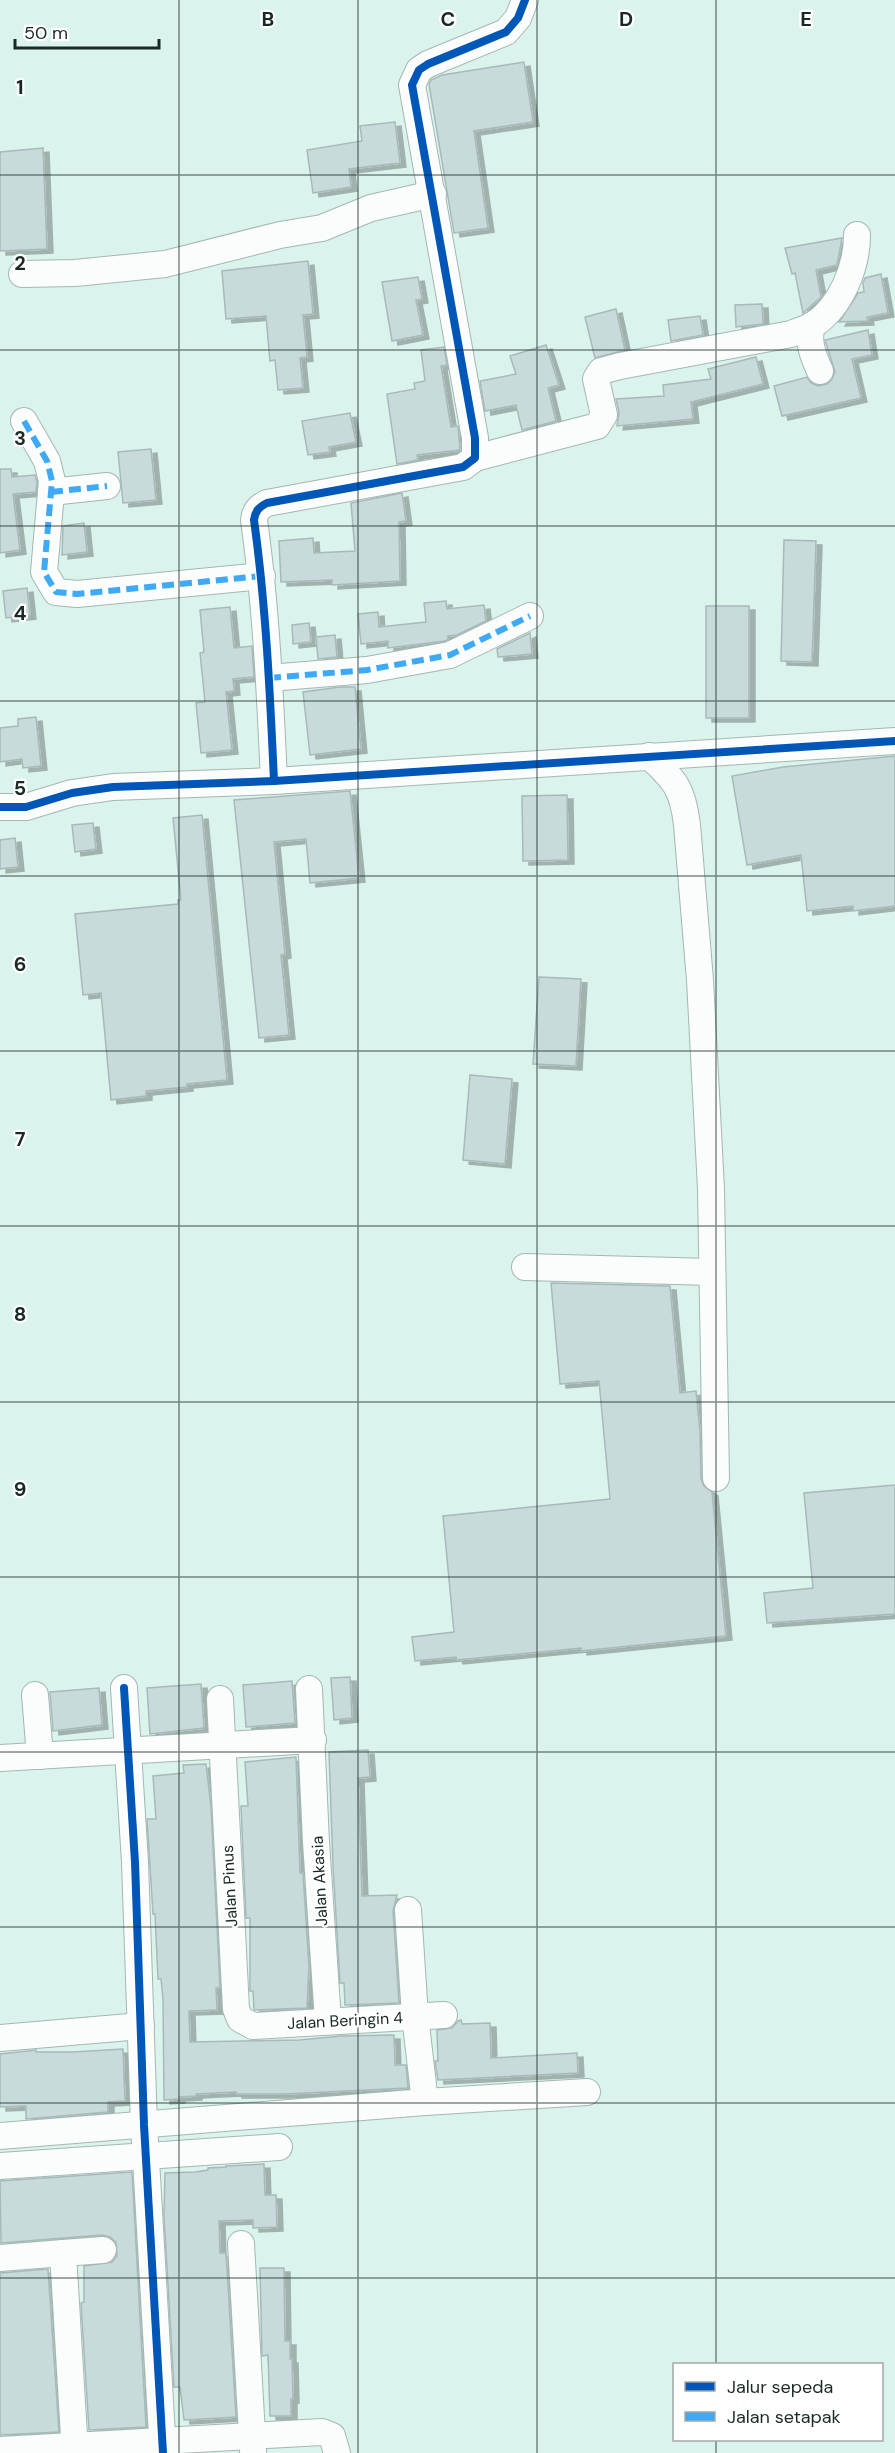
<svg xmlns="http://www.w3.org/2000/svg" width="895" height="2453" font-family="'DM Sans',sans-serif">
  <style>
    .building { fill: #c8dbda; stroke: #a7bab9; stroke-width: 1.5; filter: url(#shadow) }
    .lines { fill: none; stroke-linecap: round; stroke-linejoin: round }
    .minor-casing { stroke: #a4b7b3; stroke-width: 28 }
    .minor { stroke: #fafdfc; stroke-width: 26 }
    .quiet { stroke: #3fa9f5; stroke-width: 6; stroke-dasharray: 12 6; stroke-linecap: butt }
    .cycleway-casing { stroke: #fff; stroke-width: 11 }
    .cycleway { stroke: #0057b8; stroke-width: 8 }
    .grid { fill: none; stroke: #192926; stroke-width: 1.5; stroke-opacity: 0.55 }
    .labels { text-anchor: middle; stroke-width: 4.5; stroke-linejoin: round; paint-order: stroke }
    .street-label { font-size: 16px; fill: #192926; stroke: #fff }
    .grid-label { font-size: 20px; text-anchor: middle; font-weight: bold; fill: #192926; stroke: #fff; stroke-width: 4.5; stroke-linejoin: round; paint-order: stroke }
  </style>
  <defs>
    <filter id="shadow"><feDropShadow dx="6" dy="4" stdDeviation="0" flood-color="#0004"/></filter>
  </defs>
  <rect width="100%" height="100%" fill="#dbf3ed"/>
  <!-- building -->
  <g class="building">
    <polygon points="524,62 533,122 474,131 488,228 454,233 429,84 431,80 442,75"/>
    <polygon points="395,122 400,163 349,169 351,187 313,193 307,150 362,141 360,126"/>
    <polygon points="43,148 47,249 0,251 0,152"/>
    <polygon points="842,238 837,265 816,270 821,297 803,313 795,273 792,274 785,248"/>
    <polygon points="308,261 313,314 303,315 307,357 300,358 303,388 278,390 275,360 270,361 266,316 226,319 222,271"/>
    <polygon points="881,274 888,313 867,317 868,321 839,322 858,293 864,292 863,283 865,278"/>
    <polygon points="418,277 422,299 416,300 423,335 392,341 382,282"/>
    <polygon points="762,304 763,324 736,327 735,305"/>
    <polygon points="616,309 625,350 595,358 585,317"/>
    <polygon points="700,316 703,335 671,341 668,320"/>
    <polygon points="868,330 872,355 852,359 861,398 782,416 774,386 807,377 811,383 818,386 827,384 832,379 835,372 825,340"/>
    <polygon points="546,345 559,385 548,388 556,421 522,430 516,405 485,411 480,381 516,374 510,356"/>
    <polygon points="444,347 447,365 441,366 451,427 458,426 460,450 417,455 418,460 397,464 387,394 415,389 414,383 425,381 421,350"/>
    <polygon points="756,357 763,384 691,402 693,419 617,426 619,412 616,399 664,396 663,385 711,379 708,369"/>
    <polygon points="350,413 356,442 329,447 330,452 308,455 302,421"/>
    <polygon points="151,449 156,500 123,503 118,452"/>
    <polygon points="0,469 11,469 12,477 35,475 37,482 36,492 13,494 20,550 0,553"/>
    <polygon points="402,493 406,521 399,522 400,581 332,585 332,580 281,582 279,541 313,538 314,553 355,551 351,503"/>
    <polygon points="84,523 87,552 62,555 63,526"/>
    <polygon points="784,540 816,541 812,662 781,661"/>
    <polygon points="27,588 30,615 6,618 3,591"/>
    <polygon points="446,601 447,609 484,605 486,621 457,635 448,636 448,639 445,641 388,648 388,641 361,644 358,614 378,612 379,627 426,622 424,603"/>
    <rect x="706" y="606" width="43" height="112"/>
    <polygon points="230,607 234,648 252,646 254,677 233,679 234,691 226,692 232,750 201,753 196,703 205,702 200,653 204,652 200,610"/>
    <polygon points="309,623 311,642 293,644 292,625"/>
    <polygon points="530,633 532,654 498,657 497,649"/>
    <polygon points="335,635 337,657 318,659 316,637"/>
    <polygon points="340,687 355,687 361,749 310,755 303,692"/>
    <polygon points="36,717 41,766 23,768 22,759 0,762 0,728 18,726 18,719"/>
    <polygon points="895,756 895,906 853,911 853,906 807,911 801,855 747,865 732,776 783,767"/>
    <polygon points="350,791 359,878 310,883 306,839 274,842 285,954 281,955 289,1035 259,1038 234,800"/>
    <polygon points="567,795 568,860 523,861 522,796"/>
    <polygon points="202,815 227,1080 187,1084 187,1087 146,1091 146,1096 111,1100 101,993 83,995 75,914 178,904 178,900 181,900 173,818"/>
    <polygon points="93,823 96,849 75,852 72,825"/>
    <polygon points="15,838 18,867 0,869 0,840"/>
    <polygon points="539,977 581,979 576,1066 533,1064"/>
    <polygon points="470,1075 512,1079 505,1164 463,1160"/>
    <polygon points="551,1283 670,1286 680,1393 696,1391 700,1432 701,1479 704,1486 712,1492 726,1636 581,1651 581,1648 457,1660 456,1657 415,1661 412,1637 454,1632 443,1516 610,1499 599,1381 560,1384"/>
    <polygon points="895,1485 895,1614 767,1623 764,1593 813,1588 804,1493"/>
    <polygon points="350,1677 352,1718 334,1720 331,1678"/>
    <polygon points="292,1681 295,1723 246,1727 243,1685"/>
    <polygon points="201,1684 204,1728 150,1734 147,1688"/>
    <polygon points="99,1688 102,1725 53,1731 50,1692"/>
    <polygon points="368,1750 370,1777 358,1778 362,1896 397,1895 393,1911 399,2003 345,2005 344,1983 340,1983 333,1866 329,1752"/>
    <polygon points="296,1757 300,1873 303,1873 309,1967 307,2008 254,2010 253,1991 250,1991 250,1918 246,1918 242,1829 241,1806 248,1806 245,1762"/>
    <polygon points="206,1764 211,1807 220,1987 216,1988 217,2010 189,2011 190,2042 299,2040 341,2036 394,2035 395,2065 406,2065 408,2088 284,2094 236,2094 236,2092 196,2094 196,2096 179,2097 179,2099 164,2100 163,1999 161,1979 158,1979 155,1914 153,1914 147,1819 156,1819 153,1776 184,1773 183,1765"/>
    <polygon points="461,2020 462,2024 490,2023 491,2058 577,2053 578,2073 438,2080 435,2061 438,2061 437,2030 452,2028 458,2021"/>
    <polygon points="123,2049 125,2101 108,2102 108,2112 26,2119 26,2106 0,2107 0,2054 36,2050 36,2052 72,2052"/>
    <polygon points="264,2164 265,2195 276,2195 277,2227 253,2228 253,2220 219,2221 220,2253 226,2253 236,2417 184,2420 180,2387 174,2387 164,2216 165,2173 195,2172 208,2170 208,2168 226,2167 226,2166"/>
    <polygon points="132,2172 146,2427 89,2430 81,2303 84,2302 84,2266 112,2262 117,2256 116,2242 110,2237 102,2235 1,2243 0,2181"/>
    <polygon points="260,2268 284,2268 285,2341 290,2341 290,2359 292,2359 293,2399 291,2399 291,2416 270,2416 268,2355 262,2356"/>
    <polygon points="48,2269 59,2432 0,2435 0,2273"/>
  </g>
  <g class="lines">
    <defs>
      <g id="minor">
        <polyline points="22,274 75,273 165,264 280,235 322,228 371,208 433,194"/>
        <path d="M812,325C807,341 813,356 820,371"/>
        <polyline points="24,421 47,461 52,481 44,572 56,592 77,594 262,576"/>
        <path d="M475,458L597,426L604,415L596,379L601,371L620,366L791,334C798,331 806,329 813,325C841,307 857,267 857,235"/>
        <polyline points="51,492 107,486"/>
        <polyline points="269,678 367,670 450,655 530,616"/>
        <path d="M649,756C675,780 683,789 687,825L700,980L711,1189L716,1478"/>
        <path d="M274,781C270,693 266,606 254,520C255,511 259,507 267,503L463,467L475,458V438L412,85L419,70L428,64L506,32L518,18L525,0"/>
        <polyline points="0,807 26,807 72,793 113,787 274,781 895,741"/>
        <polyline points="525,1267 712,1272"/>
        <polyline points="124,1688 135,1862 144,2125 163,2453"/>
        <polyline points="309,1689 316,1842 328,2021"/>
        <polyline points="35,1695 40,1756"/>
        <polyline points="220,1699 236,2009 240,2019 253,2026 444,2015"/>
        <polyline points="0,1758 313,1740"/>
        <polyline points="408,1910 415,2016 425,2102"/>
        <polyline points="0,2038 141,2026"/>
        <polyline points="0,2136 425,2102 587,2092"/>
        <polyline points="0,2166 279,2147"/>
        <polyline points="241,2244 253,2451"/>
        <polyline points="0,2258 63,2253"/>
        <polyline points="0,2450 322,2432 332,2436 337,2453"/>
        <polyline points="75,2453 63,2253 103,2250"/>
      </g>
    </defs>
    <!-- minor casing -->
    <use href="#minor" class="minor-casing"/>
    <!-- minor -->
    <use href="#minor" class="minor"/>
    <!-- quiet -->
    <g class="quiet">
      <polyline points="24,421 47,461 52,481 44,572 56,592 77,594 262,576"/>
      <polyline points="51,492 107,486"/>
      <polyline points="269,678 367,670 450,655 530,616"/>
    </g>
    <defs>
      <g id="cycleway">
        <path d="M274,781C270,693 266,606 254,520C255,511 259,507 267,503L463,467L475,458V438L412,85L419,70L428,64L506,32L518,18L525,0"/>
        <polyline points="0,807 26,807 72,793 113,787 274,781 895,741"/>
        <polyline points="124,1688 135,1862 144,2125 163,2453"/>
      </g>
    </defs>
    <!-- cycleway casing -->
    <use href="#cycleway" class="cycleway-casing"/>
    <!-- cycleway -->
    <use href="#cycleway" class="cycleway"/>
  </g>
  <!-- grid -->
  <path class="grid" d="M179,0V2453M358,0V2453M537,0V2453M716,0V2364M0,175H895M0,350H895M0,526H895M0,701H895M0,876H895M0,1051H895M0,1226H895M0,1402H895M0,1577H895M0,1752H895M0,1927H895M0,2103H895M0,2278H895M716,2440V2453"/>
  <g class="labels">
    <!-- street labels -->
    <g class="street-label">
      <text transform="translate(319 1881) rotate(-93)" y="6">Jalan Akasia</text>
      <text transform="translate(229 1886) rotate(-93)" y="6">Jalan Pinus</text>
      <text transform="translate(345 2020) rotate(-3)" y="6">Jalan Beringin 4</text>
    </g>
  </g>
  <g class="grid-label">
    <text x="268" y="26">B</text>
    <text x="448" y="26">C</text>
    <text x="626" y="26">D</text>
    <text x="806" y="26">E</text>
    <text x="20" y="94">1</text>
    <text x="20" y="270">2</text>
    <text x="20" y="445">3</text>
    <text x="20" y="620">4</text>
    <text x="20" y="795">5</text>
    <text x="20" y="971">6</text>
    <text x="20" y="1146">7</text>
    <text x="20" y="1321">8</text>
    <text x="20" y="1496">9</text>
  </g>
  <!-- legend -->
  <rect x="673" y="2363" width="210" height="78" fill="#ffffff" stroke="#a3a9a8" stroke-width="1.5"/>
  <rect x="685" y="2382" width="30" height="9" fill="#0057b8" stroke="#a3a9a8" stroke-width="1.5"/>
  <text x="727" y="2393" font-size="18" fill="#192926">Jalur sepeda</text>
  <rect x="685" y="2412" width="30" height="9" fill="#3fa9f5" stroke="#a3a9a8" stroke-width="1.5"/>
  <text x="727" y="2423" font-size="18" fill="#192926">Jalan setapak</text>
  <!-- scale -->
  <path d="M15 39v9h144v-9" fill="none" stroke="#192926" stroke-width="3"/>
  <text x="24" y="39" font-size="18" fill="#192926" stroke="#ffffff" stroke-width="4.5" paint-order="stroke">50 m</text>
</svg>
